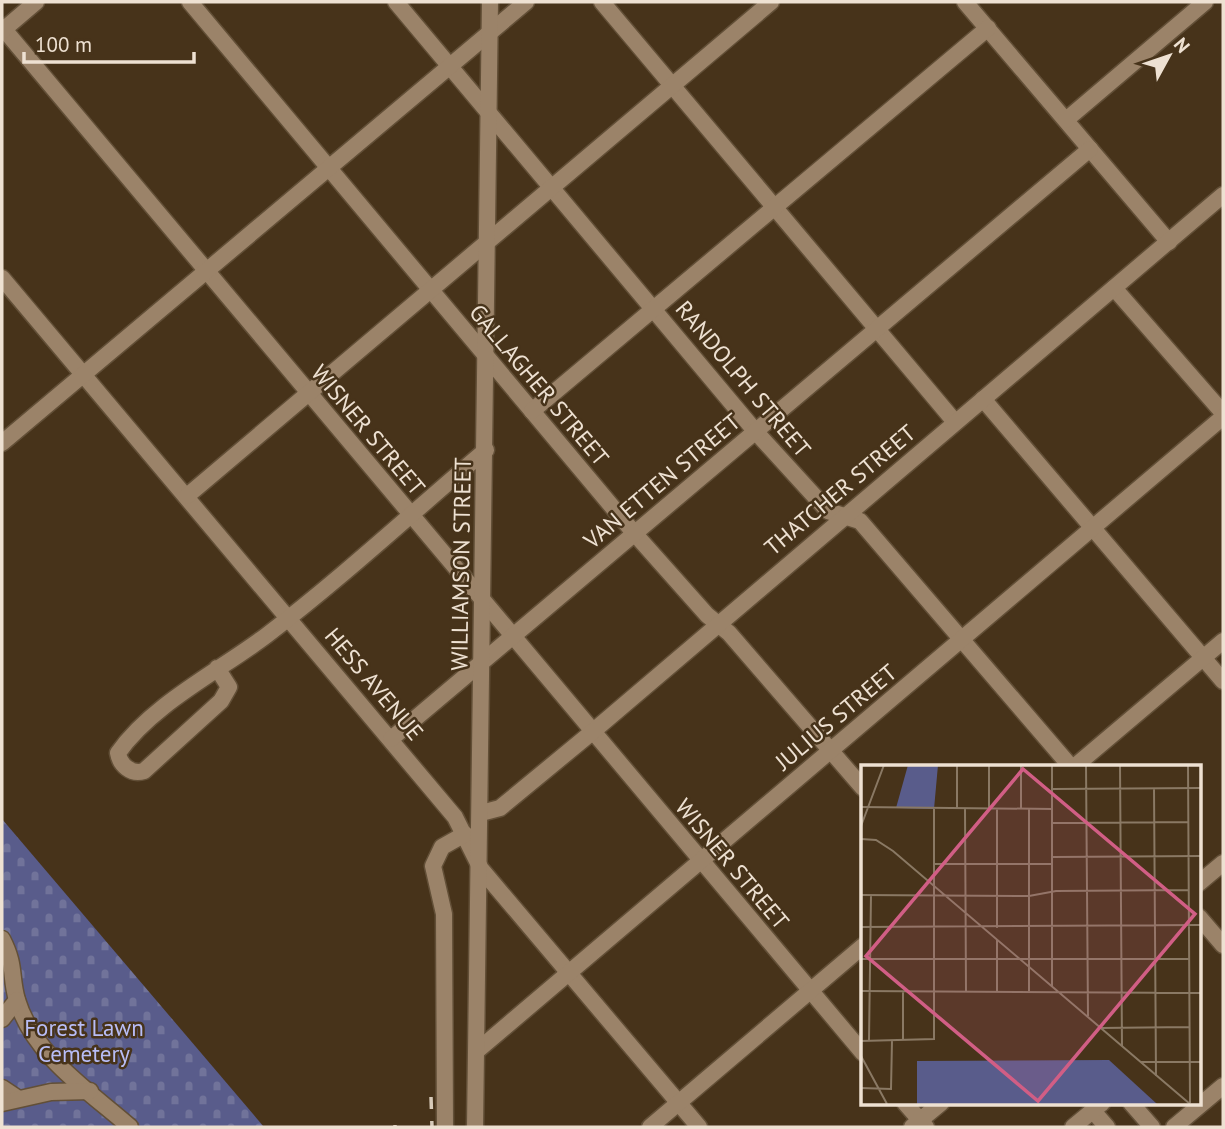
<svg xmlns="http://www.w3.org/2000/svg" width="1225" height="1129" font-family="'PT Sans',sans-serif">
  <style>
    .cemetery { fill: url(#cemetery-stones) }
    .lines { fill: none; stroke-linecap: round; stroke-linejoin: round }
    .minor-casing { stroke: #624f37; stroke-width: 19 }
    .minor { stroke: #9b8369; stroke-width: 16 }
    .rail { stroke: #d7cab9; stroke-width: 3.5; stroke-dasharray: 12 12; stroke-linecap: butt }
    .labels { text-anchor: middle; stroke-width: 5; stroke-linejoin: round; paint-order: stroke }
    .street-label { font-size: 23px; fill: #eee1d2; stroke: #47331a }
    .park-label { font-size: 23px; fill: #b8bdf6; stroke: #47331a }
    .inset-road { fill: none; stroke: #8a7964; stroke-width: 2 }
    .view { fill: #d15e85; fill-opacity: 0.15; stroke: #d15e85; stroke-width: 3.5 }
    .inset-edge { fill: none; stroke: #eee1d2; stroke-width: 3.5 }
  </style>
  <defs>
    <pattern id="cemetery-stones" width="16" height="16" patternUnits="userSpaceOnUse" patternTransform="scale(1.75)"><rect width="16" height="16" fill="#595c8b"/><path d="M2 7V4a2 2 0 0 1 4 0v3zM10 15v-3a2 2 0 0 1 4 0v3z" fill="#71739a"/></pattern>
  </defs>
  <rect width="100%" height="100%" fill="#47331a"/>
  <!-- cemetery -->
  <polygon class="cemetery" points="2,819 264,1127 2,1127"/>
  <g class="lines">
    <defs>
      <g id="minor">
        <polyline points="190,2 635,534 707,615 729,633 863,788"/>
        <polyline points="396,2 756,432 828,511 860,521 1071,767"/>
        <polyline points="602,2 955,422"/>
        <polyline points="965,2 1169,242"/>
        <polyline points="2,27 863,1053"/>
        <polyline points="2,31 36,2"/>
        <polyline points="1066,120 1205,2"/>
        <polyline points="2,278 455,817 481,869 699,1127"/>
        <polyline points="1114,288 1223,413"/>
        <polyline points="983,399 1223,681"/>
        <polyline points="532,411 988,28"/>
        <polyline points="2,443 526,2"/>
        <polyline points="187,496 771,2"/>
        <path d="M217,668L229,687L221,701L144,771C131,775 120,765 118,753C152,704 221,670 267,635C343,577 414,511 486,450"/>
        <polyline points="391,739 1090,149"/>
        <polyline points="1074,767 1223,641"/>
        <polyline points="481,813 500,808 591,733 1223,195"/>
        <polyline points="1199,883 1223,863"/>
        <polyline points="1199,917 1223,945"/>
        <path d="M2,939C16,966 10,976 17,1000C34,1056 89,1091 130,1127"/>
        <polyline points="2,1019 17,1000"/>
        <polyline points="478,1050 1223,417"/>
        <polyline points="2,1088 17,1098"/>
        <polyline points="2,1103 51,1092 90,1091"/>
        <polyline points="905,1103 926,1127"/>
        <polyline points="1131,1103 1152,1127"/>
        <polyline points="1093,1111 1107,1127"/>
        <polyline points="445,1127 444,914 433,866 442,847 465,834"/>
        <polyline points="475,1127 490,2"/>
        <polyline points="650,1127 863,946"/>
        <polyline points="912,1127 941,1103"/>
        <polyline points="1073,1127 1102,1103"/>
        <polyline points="1174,1127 1223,1086"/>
      </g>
    </defs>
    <!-- minor casing -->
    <use href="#minor" class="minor-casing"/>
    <!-- minor -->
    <use href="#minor" class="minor"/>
    <!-- rail -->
    <g class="rail">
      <polyline points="431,1097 432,1127"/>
      <polyline points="395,1125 395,1127"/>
    </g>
  </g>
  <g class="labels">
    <!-- street labels -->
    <g class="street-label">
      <text transform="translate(743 379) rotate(50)" y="8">RANDOLPH STREET</text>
      <text transform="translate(539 385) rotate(50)" y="8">GALLAGHER STREET</text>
      <text transform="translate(368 430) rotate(50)" y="8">WISNER STREET</text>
      <text transform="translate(662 481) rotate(-40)" y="8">VAN ETTEN STREET</text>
      <text transform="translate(840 490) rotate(-40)" y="8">THATCHER STREET</text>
      <text transform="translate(461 564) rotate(-89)" y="8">WILLIAMSON STREET</text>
      <text transform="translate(374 684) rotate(50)" y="8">HESS AVENUE</text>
      <text transform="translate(836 717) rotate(-40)" y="8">JULIUS STREET</text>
      <text transform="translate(732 864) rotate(50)" y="8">WISNER STREET</text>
    </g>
    <!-- park labels -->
    <g class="park-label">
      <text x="84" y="1036">Forest Lawn<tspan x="84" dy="26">Cemetery</tspan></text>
    </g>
  </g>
  <!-- overview -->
  <g transform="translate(861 765)">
    <rect width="340" height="340" fill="#47331a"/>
    <path d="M248,295L296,339H56V296Z" fill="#595c8b"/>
    <path d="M47,0H77L73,44L35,43Z" fill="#595c8b"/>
    <path class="inset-road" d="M96,0V44M128,0V44M160,0V44M225,0L227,251M259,0L261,281M327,0L329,338M293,23L295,311M192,24L340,23M0,42L192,44M104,44L105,226M136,44V163M168,44V226M192,58L327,57M0,61L23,0M0,74L15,75L32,86L329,339M192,92L340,91M73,99H192M0,130L168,131L195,126L328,125M0,162L340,160M136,175V226M0,194H328M191,222V0M0,226L340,228M42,226V276M240,263L328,262M8,275L10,130M0,276L73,274V44M0,291L26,339M280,297H340M0,323L30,324L31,276"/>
    <path class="view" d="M162,4L334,149L177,336L5,191Z"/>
    <rect width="340" height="340" class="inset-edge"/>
  </g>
  <!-- border -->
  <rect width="1225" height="1129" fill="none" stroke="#eee1d2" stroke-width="7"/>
  <!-- north arrow -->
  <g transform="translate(1169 56) rotate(50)" stroke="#47331a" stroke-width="5" paint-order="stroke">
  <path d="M0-5L12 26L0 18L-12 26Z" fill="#eee1d2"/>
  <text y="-10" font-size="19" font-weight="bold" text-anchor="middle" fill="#eee1d2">N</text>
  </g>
  <!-- scale -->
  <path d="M24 52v10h170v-10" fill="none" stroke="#eee1d2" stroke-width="3.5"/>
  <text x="35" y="52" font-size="21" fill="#eee1d2" stroke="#47331a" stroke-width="5" paint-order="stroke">100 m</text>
</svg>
